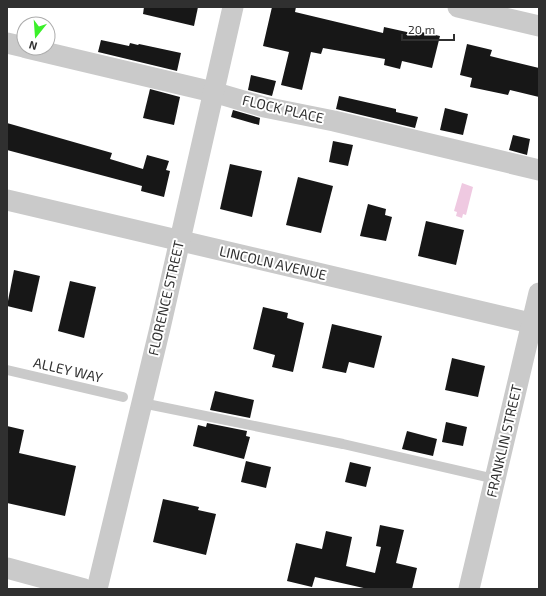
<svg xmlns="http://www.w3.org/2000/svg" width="546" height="596" font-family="'Exo 2',sans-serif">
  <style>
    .water { fill: #efc9e1 }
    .building { fill: #171717 }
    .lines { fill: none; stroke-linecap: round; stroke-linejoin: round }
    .lane { stroke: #cacaca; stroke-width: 10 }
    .street { stroke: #cacaca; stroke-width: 21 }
    .labels { text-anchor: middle; stroke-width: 4; stroke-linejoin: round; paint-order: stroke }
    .street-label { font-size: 14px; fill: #303030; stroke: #fff }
  </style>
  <rect width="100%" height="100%" fill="#fff"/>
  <!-- water -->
  <polygon class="water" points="462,183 473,187 466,215 463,214 462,218 456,216 457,212 454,211"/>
  <!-- building -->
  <g class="building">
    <polygon points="144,7 198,7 194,26 143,14"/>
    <polygon points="272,7 296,7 295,12 383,33 384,27 416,34 417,31 440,36 432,68 402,61 400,69 384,65 385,59 323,48 321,54 311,52 302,90 281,85 289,52 263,46"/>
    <polygon points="101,40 129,46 130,43 138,45 139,44 181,53 177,71 98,52"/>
    <polygon points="467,44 492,50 490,56 539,68 539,97 510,90 508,95 470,87 472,78 460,75"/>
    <polygon points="251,75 276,81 272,96 248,90"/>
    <polygon points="150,89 180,97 174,125 143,118"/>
    <polygon points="339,96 396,109 396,112 418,117 415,128 336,109"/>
    <polygon points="445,108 468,114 463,135 440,130"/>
    <polygon points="233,110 260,118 259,125 231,117"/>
    <polygon points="7,123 112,153 110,159 143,169 147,155 169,161 166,170 170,171 164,197 141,191 142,186 7,150"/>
    <polygon points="513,135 530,139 527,155 509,150"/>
    <polygon points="333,141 353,145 348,166 329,162"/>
    <polygon points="230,164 262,171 252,217 220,209"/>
    <polygon points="298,177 333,186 321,233 286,225"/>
    <polygon points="368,204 386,209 385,215 392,217 386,241 360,236"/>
    <polygon points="426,221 464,230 456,265 418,256"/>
    <polygon points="14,270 40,276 32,312 7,306"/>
    <polygon points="70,281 96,287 84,338 58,331"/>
    <polygon points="263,307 288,313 287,318 304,323 293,372 272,367 275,355 253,349"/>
    <polygon points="332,324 382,336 374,368 349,362 346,373 322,368"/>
    <polygon points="452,358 485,366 478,397 445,390"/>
    <polygon points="215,391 254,400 250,418 210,410"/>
    <polygon points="446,422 467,427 463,446 442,442"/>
    <polygon points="207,423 247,431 246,436 250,437 244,459 193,446 198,425 206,427"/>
    <polygon points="7,426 24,430 19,453 76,466 65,516 7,503"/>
    <polygon points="407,431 437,439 433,456 402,449"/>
    <polygon points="246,461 271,467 266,488 241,482"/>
    <polygon points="350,462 371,467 366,487 345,482"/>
    <polygon points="163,499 199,507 198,510 216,514 206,555 153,542"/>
    <polygon points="380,525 404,530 396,563 417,568 412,589 368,589 315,577 312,587 287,581 296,543 322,549 326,531 352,537 346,566 375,573 381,547 376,546"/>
  </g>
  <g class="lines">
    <!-- lane -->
    <g class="lane">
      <polyline points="7,370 123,397"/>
      <polyline points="142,403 343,444 495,479"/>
    </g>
    <!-- street -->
    <g class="street">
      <polyline points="458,7 539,26"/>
      <polyline points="7,43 24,47"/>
      <polyline points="27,48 213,92 264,107 334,121 539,170"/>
      <polyline points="7,200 539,325"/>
      <polyline points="7,568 84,589"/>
      <polyline points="97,589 160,328 233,7"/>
      <polyline points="469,589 539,293"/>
    </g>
  </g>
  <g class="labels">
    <!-- street labels -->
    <g class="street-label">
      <text transform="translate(283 109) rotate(13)" y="5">FLOCK PLACE</text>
      <text transform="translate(273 263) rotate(13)" y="5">LINCOLN AVENUE</text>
      <text transform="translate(166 298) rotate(-77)" y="5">FLORENCE STREET</text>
      <text transform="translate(68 370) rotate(13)" y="5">ALLEY WAY</text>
      <text transform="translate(504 441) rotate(-77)" y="5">FRANKLIN STREET</text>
    </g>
  </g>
  <!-- border -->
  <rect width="546" height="596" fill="none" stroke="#303030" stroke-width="16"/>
  <!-- north arrow -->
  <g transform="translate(36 36) rotate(197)"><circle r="19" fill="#ffffff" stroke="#acacac"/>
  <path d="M0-3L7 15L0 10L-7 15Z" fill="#3bf02a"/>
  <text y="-6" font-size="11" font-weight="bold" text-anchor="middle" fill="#303030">N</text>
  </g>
  <!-- scale -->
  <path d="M402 34v6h52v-6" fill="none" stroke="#303030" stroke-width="2"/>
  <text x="408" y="34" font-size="12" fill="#303030" stroke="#ffffff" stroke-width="3" paint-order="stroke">20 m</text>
</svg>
